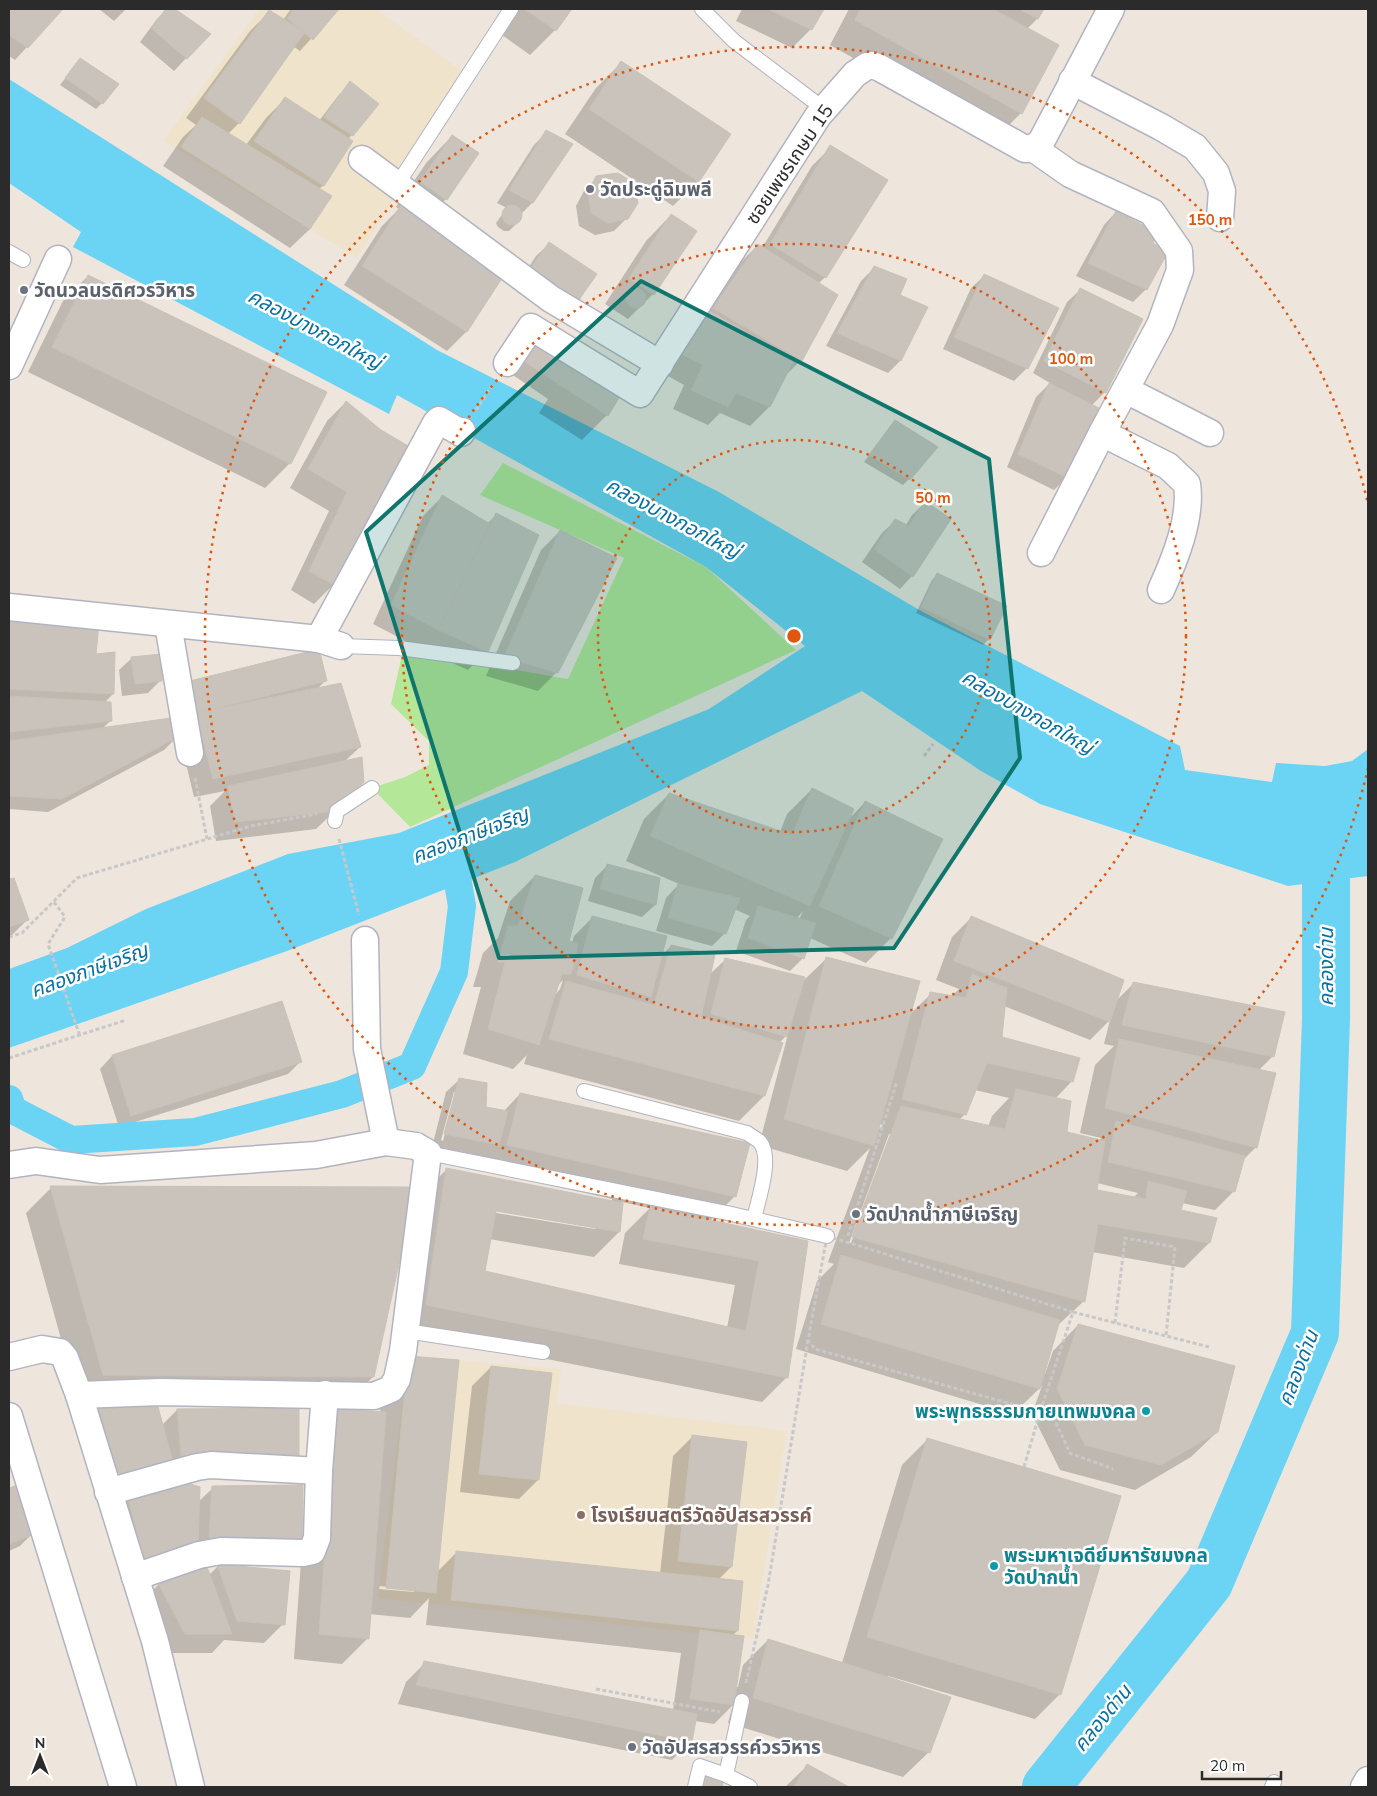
<svg xmlns="http://www.w3.org/2000/svg" width="1377" height="1796" font-family="Mulish,'Noto Sans Thai',sans-serif">
  <style>
    .education { fill: #f0e3cb }
    .green { fill: #b4e797 }
    .water { fill: #6bd3f4 }
    .shadow { fill: #0003; fill-rule: evenodd }
    .lines { fill: none; stroke-linecap: round; stroke-linejoin: round }
    .canal { stroke: #6bd3f4; stroke-width: 28 }
    .river { stroke: #6bd3f4; stroke-width: 48 }
    .building { fill: #c9c3bc; stroke: #c9c2b6 }
    .lane-casing { stroke: #b1b4c0; stroke-width: 16 }
    .street-casing { stroke: #b1b4c0; stroke-width: 29 }
    .path { stroke: #c8c8c8; stroke-width: 3; stroke-dasharray: 4 2.5; stroke-linecap: butt }
    .lane { stroke: #fff; stroke-width: 14 }
    .street { stroke: #fff; stroke-width: 26 }
    .marked { fill: #0f766e; fill-opacity: 0.2; stroke: #0f766e; stroke-width: 4; stroke-linejoin: round }
    .ring { fill: none; stroke: #df570e; stroke-width: 2.5; stroke-dasharray: 2.5 5 }
    .worship-dot { fill: #6b7280; stroke: #fff; stroke-width: 2 }
    .culture-dot { fill: #0f9aa8; stroke: #fff; stroke-width: 2 }
    .education-dot { fill: #8d6e63; stroke: #fff; stroke-width: 2 }
    .labels { text-anchor: middle; stroke-width: 5; stroke-linejoin: round; paint-order: stroke }
    .street-label { font-size: 19px; fill: #2b2b2b; stroke: #fff }
    .worship-label { font-size: 19px; font-weight: bold; fill: #5b616d; stroke: #fff; text-anchor: start }
    .culture-label { font-size: 19px; font-weight: bold; fill: #0d838f; stroke: #fff; text-anchor: end }
    .education-label { font-size: 19px; font-weight: bold; fill: #785e54; stroke: #fff; text-anchor: start }
    .water-label { font-size: 20px; font-style: italic; fill: #0771a3; stroke: #fff }
    .centre { fill: #df570e; stroke: #fff; stroke-width: 2.5 }
    .ring-label { font-size: 15px; text-anchor: middle; font-weight: bold; fill: #df570e; stroke: #fff; stroke-width: 5; stroke-linejoin: round; paint-order: stroke }
  </style>
  <rect width="100%" height="100%" fill="#eee6dd"/>
  <!-- education -->
  <g class="education">
    <polygon points="259,9 376,9 471,77 357,258 163,141"/>
    <polygon points="408,1356 561,1369 557,1403 787,1431 753,1639 378,1598"/>
  </g>
  <!-- green -->
  <polygon class="green" points="503,463 706,567 796,650 410,827 372,788 405,777 429,765 429,741 391,704 403,650 568,679 624,558 480,495"/>
  <!-- water -->
  <polygon class="water" points="9,79 437,350 719,492 921,611 1180,746 1185,770 1272,782 1276,763 1325,766 1352,761 1368,749 1368,876 1288,886 1040,804 981,771 862,691 515,862 287,951 9,1048 9,969 67,948 146,909 288,854 399,833 709,709 805,646 706,567 397,395 389,414 73,247 81,232 9,183"/>
  <!-- shadow -->
  <g class="shadow">
    <polygon points="9,9 62,9 15,60 9,56"/>
    <polygon points="99,9 126,9 114,21"/>
    <polygon points="167,9 172,9 209,34 174,71 140,42 157,19"/>
    <polygon points="291,9 338,9 300,51 293,46 239,123 228,134 246,145 266,118 285,99 319,121 338,96 350,83 352,135 348,139 324,185 319,189 310,229 290,248 163,166 183,137 196,125 186,118 250,31 269,12 283,20"/>
    <polygon points="515,9 571,9 555,30 530,55 498,32"/>
    <polygon points="742,9 822,9 811,29 792,48 736,21"/>
    <polygon points="849,9 1043,9 1037,19 1027,29 1021,113 996,138 830,45"/>
    <polygon points="80,59 102,103 96,109 60,85"/>
    <polygon points="621,63 698,181 673,206 565,134 596,88"/>
    <polygon points="547,132 571,145 532,203 521,214 521,216 516,224 509,231 504,231 498,227 496,223 507,208 497,203 534,145"/>
    <polygon points="452,136 446,199 424,221 504,272 466,332 447,351 344,285 382,226 399,209 396,207 427,162"/>
    <polygon points="831,147 825,277 818,284 801,360 784,377 769,407 750,426 720,413 708,425 673,409 684,385 659,371 697,324 739,264 758,245 762,248 812,166"/>
    <polygon points="597,178 627,218 614,231 595,235 579,226 576,206 584,191"/>
    <polygon points="1116,212 1152,244 1167,253 1146,289 1133,302 1076,276 1104,225"/>
    <polygon points="671,215 653,294 628,319 605,304 646,241"/>
    <polygon points="549,244 595,274 517,285 536,256"/>
    <polygon points="874,268 898,296 926,307 900,361 888,373 826,346 861,281"/>
    <polygon points="88,276 290,463 265,488 28,372 63,301"/>
    <polygon points="984,276 1057,308 1027,368 1014,381 943,349 971,288"/>
    <polygon points="1080,290 1105,392 1091,406 1067,477 1054,490 1007,467 1036,397 1050,383 1033,373 1067,302"/>
    <polygon points="520,352 607,415 582,440 539,413 548,399 507,371"/>
    <polygon points="346,402 381,431 409,448 333,585 314,604 291,590 329,511 290,488 327,421"/>
    <polygon points="895,421 909,479 903,485 864,462"/>
    <polygon points="442,497 487,524 496,515 487,651 468,670 419,648 373,624 423,516"/>
    <polygon points="925,503 912,576 900,589 862,562 882,533 895,521 906,525 912,515"/>
    <polygon points="560,531 557,672 538,691 486,676 541,550"/>
    <polygon points="938,574 989,639 983,645 916,613 932,580"/>
    <polygon points="9,617 95,655 113,694 104,703 111,720 102,729 176,719 172,701 326,680 317,689 360,747 344,762 336,810 316,829 216,841 210,806 225,791 194,797 178,730 177,737 164,750 48,812 9,809"/>
    <polygon points="132,658 161,680 148,693 122,696 119,670"/>
    <path d="M812,789L848,820L865,802L891,938L866,963L810,938L803,958L790,971L736,951L746,920L750,916L734,909L725,933L712,946L656,931L666,898L679,884L626,861L644,819L669,794L780,832L787,814ZM803,911L799,920L796,919Z"/>
    <polygon points="608,865 659,879 655,905 642,917 588,901 595,878"/>
    <path d="M535,876L568,942L572,943L574,936L593,917L660,957L671,946L709,975L726,959L802,982L827,958L909,1015L931,994L951,997L959,989L936,980L952,937L971,918L1116,1001L1133,984L1273,1056L1259,1070L1256,1147L1242,1161L1234,1191L1215,1210L1182,1203L1179,1211L1209,1243L1184,1268L1092,1252L1084,1301L1057,1326L1043,1374H1045L1053,1351L1078,1325L1217,1432L1191,1457L1135,1490L1060,1470L1032,1414L1042,1386L1013,1414L796,1349L817,1281L834,1264L828,1262L870,1148L847,1171L759,1145L788,1034L779,1043L764,1096L739,1121L524,1064L527,1055L513,1069L463,1054L481,987H473L483,953L498,938L510,901ZM563,980L560,989L554,996L557,986ZM1004,1006L1090,1040L1110,1020L1104,1044L1114,1046L1095,1065L1080,1133L1101,1138L1099,1140L1065,1133L1055,1099L1072,1081L1001,1037ZM975,1090L1009,1098L992,1116L988,1127L959,1120L965,1114ZM879,1124L883,1125L876,1132ZM889,1134H892L851,1243H849ZM1097,1183L1138,1193L1133,1198L1095,1191Z"/>
    <polygon points="13,879 27,920 9,938 9,880"/>
    <polygon points="112,1056 301,1061 288,1074 119,1127 100,1069"/>
    <path d="M459,1080L484,1108L503,1112L520,1094L735,1196L710,1221L807,1242L787,1377L762,1402L401,1330L422,1194L447,1169L612,1202V1199L482,1170L485,1157L432,1147L446,1092ZM454,1092H456L443,1141L441,1140ZM622,1202L650,1208L625,1233L619,1264L735,1285L727,1328L483,1271L489,1239L594,1257L619,1232ZM490,1209L596,1227L595,1229L490,1212Z"/>
    <polygon points="51,1188 373,1377 347,1402 78,1400 26,1213"/>
    <path d="M408,1357L437,1572L457,1552L660,1574L673,1456L692,1437L745,1443L731,1567L718,1580L737,1631L732,1636L736,1687H738L743,1665L768,1640L842,1663L902,1465L927,1440L1060,1694L1035,1719L888,1676V1678L929,1752L903,1777L728,1723L733,1705L714,1724L695,1721L691,1741L672,1760L398,1704L406,1682L425,1663L673,1710L681,1653L426,1625L429,1598L410,1618L369,1614L367,1639L342,1664L294,1659L310,1436L380,1413L383,1382ZM380,1586L414,1590V1592L379,1589Z"/>
    <polygon points="491,1367 538,1480 519,1499 460,1492 472,1386"/>
    <polygon points="99,1406 162,1425 177,1410 298,1409 162,1476 101,1496 80,1424"/>
    <polygon points="17,1486 32,1534 20,1546 9,1551 9,1490"/>
    <polygon points="302,1486 191,1557 126,1582 110,1518 129,1499 198,1502 213,1488"/>
    <polygon points="218,1566 289,1573 283,1624 264,1643 224,1640 212,1653 166,1653 140,1603 159,1584 209,1575"/>
    <polygon points="807,1766 846,1787 785,1787"/>
  </g>
  <g class="lines">
    <!-- canal -->
    <polyline class="canal" points="9,1099 13,1110 71,1140 195,1132 342,1094 412,1066 454,972 462,906 452,849"/>
    <!-- river -->
    <polyline class="river" points="1046,1787 1209,1583 1315,1333 1326,1019 1326,818"/>
  </g>
  <!-- building -->
  <g class="building">
    <polygon points="9,9 63,9 28,48 9,35"/>
    <polygon points="166,9 175,9 211,34 187,59 151,28"/>
    <polygon points="294,9 339,9 313,40 287,18"/>
    <polygon points="525,9 572,9 556,31"/>
    <polygon points="768,9 824,9 812,30"/>
    <polygon points="860,9 993,9 1059,45 1022,114 855,20"/>
    <polygon points="1019,9 1044,9 1038,19"/>
    <polygon points="269,10 305,32 240,124 204,98"/>
    <polygon points="80,58 119,84 103,104 65,78"/>
    <polygon points="621,61 731,134 699,182 589,109"/>
    <polygon points="350,81 379,104 353,136 324,117"/>
    <polygon points="285,97 353,141 324,186 254,141"/>
    <polygon points="202,117 332,196 310,229 181,147"/>
    <polygon points="546,130 573,144 533,203 509,190"/>
    <polygon points="452,135 479,153 447,200 420,182"/>
    <polygon points="830,145 888,180 826,278 770,244"/>
    <polygon points="618,173 634,183 638,203 628,219 608,223 591,213 588,193 596,176"/>
    <polygon points="401,205 506,272 467,332 362,266"/>
    <circle cx="512" cy="215" r="10"/>
    <polygon points="1116,211 1158,233 1153,243 1168,252 1147,290 1088,263"/>
    <polygon points="671,214 697,231 654,295 629,278"/>
    <polygon points="549,242 597,274 576,304 528,272"/>
    <polygon points="758,244 838,295 802,361 713,308"/>
    <polygon points="874,266 907,279 900,295 928,307 901,361 837,333"/>
    <polygon points="984,274 1059,308 1028,369 954,337"/>
    <polygon points="88,275 327,392 291,464 52,347"/>
    <circle cx="636" cy="298" r="10"/>
    <polygon points="1080,288 1143,319 1106,393 1044,361"/>
    <polygon points="709,311 794,360 770,407 736,393 728,407 691,390 703,365 677,352"/>
    <polygon points="533,338 576,367 563,387 519,358"/>
    <polygon points="580,360 625,388 608,416 563,387"/>
    <polygon points="1049,383 1103,410 1068,478 1018,454"/>
    <polygon points="346,401 381,430 410,447 334,585 309,571 347,492 308,469"/>
    <polygon points="895,420 938,447 910,480 869,455"/>
    <polygon points="442,495 490,524 438,630 391,605"/>
    <polygon points="925,501 951,519 913,577 874,549 895,519 909,526"/>
    <polygon points="496,513 539,535 488,652 438,630"/>
    <polygon points="560,530 617,558 558,673 504,657"/>
    <polygon points="937,573 1007,606 990,640 921,607"/>
    <polygon points="9,615 99,623 96,654 115,652 114,694 9,689"/>
    <polygon points="319,649 327,681 196,713 190,681"/>
    <polygon points="162,654 162,681 135,684 131,657"/>
    <polygon points="341,683 361,747 213,779 196,713"/>
    <polygon points="9,696 111,702 112,721 9,732"/>
    <polygon points="178,717 178,737 62,799 9,796 9,741"/>
    <polygon points="362,757 364,782 337,811 235,822 228,786"/>
    <polygon points="812,788 854,809 810,906 650,836 669,793 792,835"/>
    <polygon points="865,801 943,839 892,939 819,906"/>
    <polygon points="607,864 660,878 656,905 600,889"/>
    <polygon points="535,875 583,888 569,941 578,944 571,974 562,974 539,1045 488,1029 505,962 498,962 508,926 518,926"/>
    <polygon points="14,878 29,920 9,927 9,879"/>
    <polygon points="678,884 740,898 726,934 668,918"/>
    <polygon points="758,906 816,923 804,959 748,938"/>
    <polygon points="592,916 667,936 651,997 577,975"/>
    <polygon points="971,916 1124,980 1110,1022 954,961"/>
    <polygon points="671,945 715,955 701,1017 783,1043 765,1096 549,1039 566,981 654,1005"/>
    <polygon points="826,957 920,981 874,1146 784,1119"/>
    <polygon points="725,958 805,977 787,1037 711,1014"/>
    <polygon points="972,974 1007,988 1002,1037 1080,1058 1073,1082 987,1063 966,1115 902,1099 930,992 966,998"/>
    <polygon points="1133,982 1285,1012 1274,1057 1122,1025"/>
    <polygon points="282,1001 302,1062 131,1116 112,1055"/>
    <polygon points="1119,1039 1276,1073 1257,1148 1105,1108"/>
    <polygon points="459,1078 487,1083 486,1107 508,1111 499,1145 444,1134"/>
    <polygon points="1016,1089 1071,1101 1067,1132 1105,1141 1097,1190 1146,1199 1148,1181 1187,1191 1181,1210 1217,1218 1210,1243 1098,1224 1085,1302 852,1237 901,1106 1005,1129"/>
    <polygon points="520,1093 750,1143 736,1197 507,1145"/>
    <polygon points="1116,1121 1245,1156 1235,1192 1108,1162"/>
    <polygon points="446,1168 623,1203 620,1232 496,1211 485,1271 746,1331 759,1261 643,1239 650,1207 808,1241 788,1378 426,1305"/>
    <polygon points="50,1186 416,1187 374,1377 103,1375"/>
    <polygon points="841,1255 1060,1320 1040,1389 821,1324"/>
    <polygon points="1078,1324 1235,1366 1218,1432 1161,1465 1085,1445 1057,1389"/>
    <polygon points="408,1356 459,1360 436,1593 386,1588"/>
    <polygon points="491,1366 552,1373 539,1480 479,1474"/>
    <polygon points="98,1404 158,1407 173,1462 119,1478"/>
    <polygon points="299,1408 299,1460 181,1457 177,1409"/>
    <polygon points="335,1409 386,1412 369,1639 319,1634"/>
    <polygon points="692,1435 747,1442 732,1567 678,1561"/>
    <polygon points="927,1438 1121,1496 1061,1695 867,1637"/>
    <polygon points="181,1481 200,1487 198,1544 145,1564 128,1498"/>
    <polygon points="18,1485 34,1534 9,1544 9,1488"/>
    <polygon points="303,1485 302,1541 209,1538 212,1486"/>
    <polygon points="456,1551 743,1581 738,1631 451,1600"/>
    <polygon points="206,1564 232,1634 185,1634 158,1583"/>
    <polygon points="217,1564 290,1571 285,1625 237,1621"/>
    <polygon points="700,1630 744,1636 734,1705 690,1699"/>
    <polygon points="768,1639 951,1697 930,1753 753,1698"/>
    <polygon points="424,1661 697,1714 692,1742 416,1685"/>
    <polygon points="807,1764 849,1787 794,1787"/>
    <polygon points="706,1774 724,1779 722,1787 702,1787"/>
  </g>
  <g class="lines">
    <defs>
      <g id="lane">
        <polyline points="702,9 734,41 824,109"/>
        <polyline points="397,185 511,9"/>
        <polyline points="9,252 23,260"/>
        <polyline points="341,646 399,648 513,663"/>
        <polyline points="335,821 337,811 372,788"/>
        <path d="M584,1091L747,1133C751,1136 757,1139 760,1142C773,1158 758,1200 754,1219"/>
        <polyline points="428,1153 727,1213 827,1236"/>
        <polyline points="406,1331 543,1352"/>
        <polyline points="726,1775 742,1701"/>
        <polyline points="695,1787 700,1766 726,1775 750,1787"/>
        <polyline points="1272,1787 1274,1782"/>
      </g>
      <g id="street">
        <polyline points="1072,81 1161,127 1195,147 1216,173 1222,191 1220,218"/>
        <polyline points="1033,148 1070,174 1152,212 1179,251 1180,270 1160,325 1102,433 1041,553"/>
        <polyline points="362,159 551,299 660,364"/>
        <polyline points="507,363 531,327 640,394 818,116 855,74 867,66 872,65 880,68 1025,149 1033,148 1041,142 1111,9"/>
        <polyline points="9,366 58,259"/>
        <polyline points="1126,390 1210,433"/>
        <path d="M1102,433L1168,466L1187,484C1192,518 1175,559 1161,590"/>
        <polyline points="9,607 319,639 341,646"/>
        <polyline points="168,624 190,753"/>
        <polyline points="319,639 436,423 439,420 461,433 462,431"/>
        <polyline points="9,1165 36,1161 100,1170 316,1155 386,1142 367,1049 365,940"/>
        <polyline points="9,1357 42,1349 60,1352 65,1358 79,1395 155,1641 191,1787"/>
        <polyline points="79,1395 160,1392 374,1396 391,1389 397,1379 403,1351 428,1153 416,1146 386,1142"/>
        <polyline points="9,1416 123,1787"/>
        <polyline points="108,1492 197,1467 211,1465 319,1471"/>
        <polyline points="135,1577 199,1555 221,1551 303,1553 312,1551 317,1538 319,1471 325,1394"/>
        <polyline points="1364,1787 1368,1780"/>
      </g>
    </defs>
    <!-- lane casing -->
    <use href="#lane" class="lane-casing"/>
    <!-- street casing -->
    <use href="#street" class="street-casing"/>
    <!-- path -->
    <g class="path">
      <polyline points="476,410 493,384"/>
      <polyline points="924,756 933,744"/>
      <polyline points="195,778 207,839"/>
      <polyline points="339,839 359,915"/>
      <polyline points="54,902 65,917 48,944 80,1036"/>
      <polyline points="9,937 22,933 77,878 251,826 317,814"/>
      <polyline points="9,1058 126,1020"/>
      <polygon points="827,1236 1073,1312 1040,1412 815,1349 808,1340"/>
      <polyline points="848,1236 897,1081"/>
      <polyline points="1073,1312 1209,1347"/>
      <polyline points="1115,1323 1125,1238 1175,1247 1166,1336"/>
      <polyline points="1024,1467 1040,1412 1053,1416 1070,1453 1113,1469"/>
      <polyline points="746,1683 768,1585 808,1340"/>
      <polyline points="596,1689 720,1712"/>
    </g>
    <!-- lane -->
    <use href="#lane" class="lane"/>
    <!-- street -->
    <use href="#street" class="street"/>
  </g>
  <!-- marked area -->
  <path class="marked" d="M641,281L989,459L1020,758L894,948L499,958L366,532Z"/>
  <!-- distance rings -->
  <g class="ring">
    <circle cx="794" cy="636" r="196"/>
    <circle cx="794" cy="636" r="392"/>
    <path d="M1368 768A589 589 0 1 1 1368 504"/>
  </g>
  <!-- markers -->
  <g class="worship-dot">
    <circle cx="590" cy="189" r="5"/>
    <circle cx="24" cy="290" r="5"/>
    <circle cx="856" cy="1214" r="5"/>
    <circle cx="632" cy="1747" r="5"/>
  </g>
  <g class="culture-dot">
    <circle cx="1146" cy="1411" r="5"/>
    <circle cx="994" cy="1566" r="5"/>
  </g>
  <circle class="education-dot" cx="581" cy="1515" r="5"/>
  <g class="labels">
    <!-- street labels -->
    <g class="street-label">
      <text transform="translate(789 164) rotate(-56)" y="7">ซอยเพชรเกษม 15</text>
    </g>
    <!-- worship labels -->
    <g class="worship-label">
      <text x="600" y="196">วัดประดู่ฉิมพลี</text>
      <text x="34" y="297">วัดนวลนรดิศวรวิหาร</text>
      <text x="866" y="1221">วัดปากน้ำภาษีเจริญ</text>
      <text x="642" y="1754">วัดอัปสรสวรรค์วรวิหาร</text>
    </g>
    <!-- culture labels -->
    <g class="culture-label">
      <text x="1136" y="1418">พระพุทธธรรมกายเทพมงคล</text>
      <text x="1004" y="1562" text-anchor="start">พระมหาเจดีย์มหารัชมงคล<tspan x="1004" dy="22">วัดปากน้ำ</tspan></text>
    </g>
    <!-- education labels -->
    <g class="education-label">
      <text x="591" y="1522">โรงเรียนสตรีวัดอัปสรสวรรค์</text>
    </g>
    <!-- water labels -->
    <g class="water-label">
      <text transform="translate(315 329) rotate(28)" y="7">คลองบางกอกใหญ่</text>
      <text transform="translate(673 518) rotate(28)" y="7">คลองบางกอกใหญ่</text>
      <text transform="translate(1028 712) rotate(30)" y="7">คลองบางกอกใหญ่</text>
      <text transform="translate(470 835) rotate(-21)" y="7">คลองภาษีเจริญ</text>
      <text transform="translate(1326 967) rotate(-90)" y="7">คลองด่าน</text>
      <text transform="translate(89 970) rotate(-20)" y="7">คลองภาษีเจริญ</text>
      <text transform="translate(1298 1368) rotate(-69)" y="7">คลองด่าน</text>
      <text transform="translate(1102 1718) rotate(-51)" y="7">คลองด่าน</text>
    </g>
  </g>
  <circle cx="794" cy="636" r="8" class="centre"/>
  <g class="ring-label">
    <text x="1210" y="225">150 m</text>
    <text x="1071" y="364">100 m</text>
    <text x="933" y="503">50 m</text>
  </g>
  <!-- border -->
  <rect width="1377" height="1796" fill="none" stroke="#2b2b2b" stroke-width="20"/>
  <!-- north arrow -->
  <g transform="translate(40 1756)" stroke="#ffffff" stroke-width="4" paint-order="stroke">
  <path d="M0-4L9 19L0 12L-9 19Z" fill="#2b2b2b"/>
  <text y="-8" font-size="14" font-weight="bold" text-anchor="middle" fill="#2b2b2b">N</text>
  </g>
  <!-- scale -->
  <path d="M1202 1771v8h79v-8" fill="none" stroke="#2b2b2b" stroke-width="2.5"/>
  <text x="1210" y="1771" font-size="15" fill="#2b2b2b" stroke="#ffffff" stroke-width="4" paint-order="stroke">20 m</text>
</svg>
